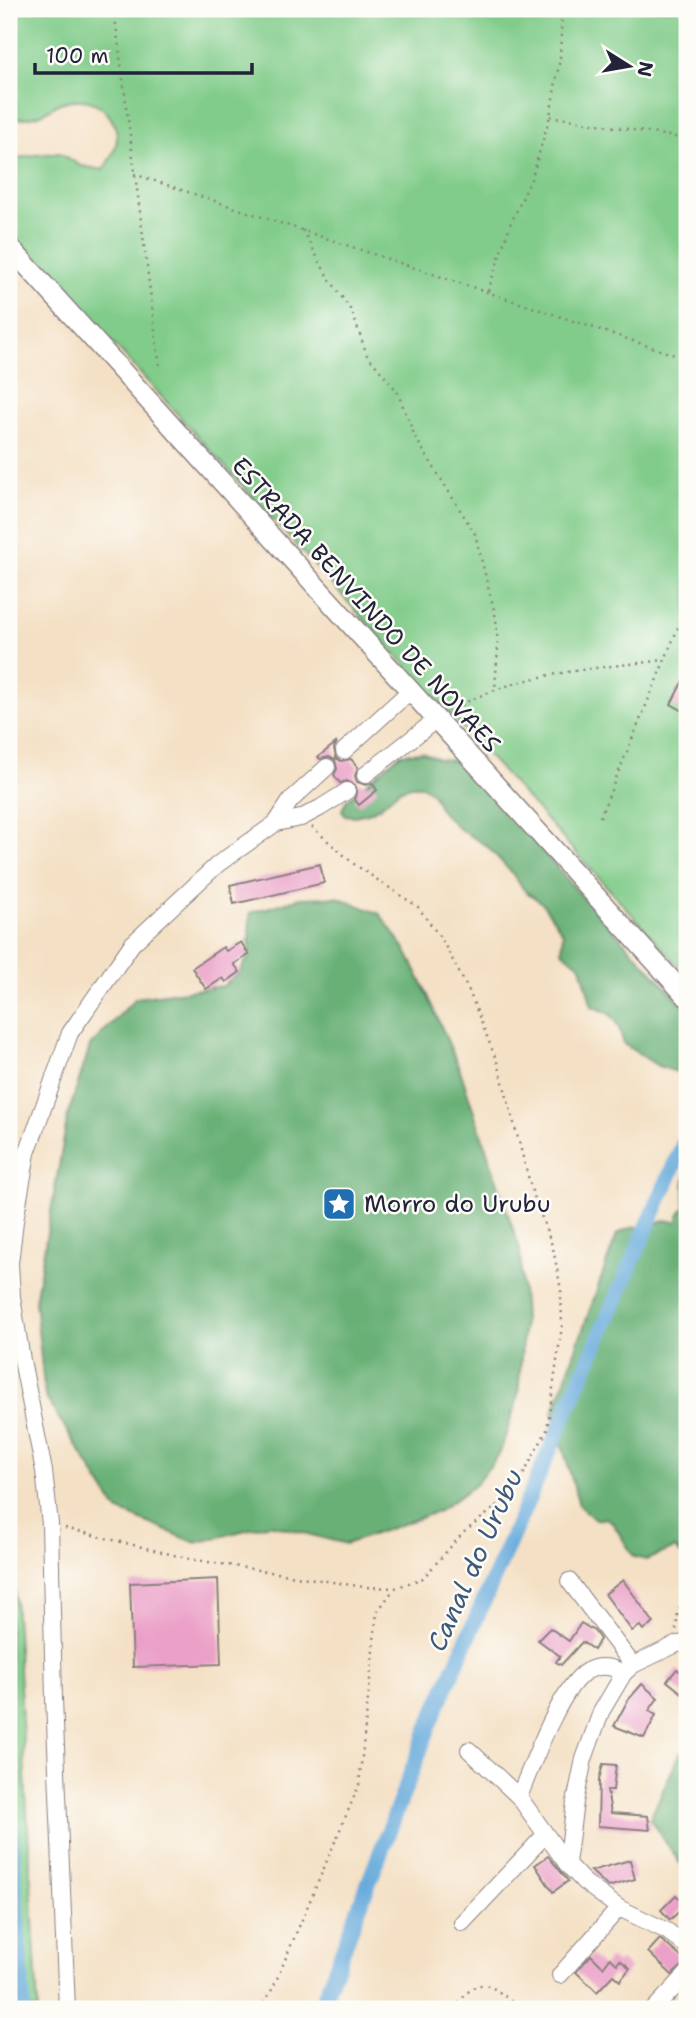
<svg xmlns="http://www.w3.org/2000/svg" width="696" height="2018" font-family="'Shantell Sans',sans-serif">
  <style>
    .green { fill: #81cc8a; stroke: #527762; stroke-width: 2 }
    .forest { fill: #68b076; stroke: #456958; stroke-width: 2 }
    .lines { fill: none; stroke-linecap: round; stroke-linejoin: round }
    .canal { stroke: #67abdc; stroke-width: 16 }
    .building { fill: #eba0c8 }
    .minor-casing { stroke: #8b8180; stroke-width: 18 }
    .tertiary-casing { stroke: #8b8180; stroke-width: 22 }
    .path { stroke: #8b8180; stroke-width: 2.5; stroke-dasharray: 2 5; stroke-linecap: butt }
    .minor { stroke: #fff; stroke-width: 16 }
    .tertiary { stroke: #fff; stroke-width: 19 }
    .labels { text-anchor: middle; stroke-width: 5; stroke-linejoin: round; paint-order: stroke }
    .street-label { font-size: 24px; fill: #22223b; stroke: #fdfcf7 }
    .poi-label { font-size: 24px; fill: #22223b; stroke: #fdfcf7; text-anchor: start }
    .water-label { font-size: 26px; font-style: italic; fill: #3e597b; stroke: #fdfcf7 }
  </style>
  <rect width="100%" height="100%" fill="#fdfcf7"/>
  <filter id="ink" filterUnits="userSpaceOnUse"><feTurbulence type="fractalNoise" baseFrequency=".0143" numOctaves="2"/><feDisplacementMap in="SourceGraphic" scale="14" xChannelSelector="R" yChannelSelector="G"/><feConvolveMatrix kernelMatrix="1 2 1 2 8 2 1 2 1" color-interpolation-filters="sRGB"/></filter>
  <filter id="wash" filterUnits="userSpaceOnUse"><feTurbulence type="fractalNoise" baseFrequency=".00686" numOctaves="4" result="noise"/><feDisplacementMap in="SourceGraphic" scale="28" xChannelSelector="R" yChannelSelector="G"/><feGaussianBlur stdDeviation="1.57" result="paint"/><feColorMatrix in="noise" values="0 0 0 0 0 0 0 0 0 0 0 0 0 0 0 0 0 1.4 0 .05"/><feComposite in="paint" operator="in"/></filter>
  <g filter="url(#wash)">
    <rect width="100%" height="100%" fill="#f4e0c4"/>
    <!-- green -->
    <g class="green">
      <path d="M9,9H687V975L120,351L9,232V165L14,159L36,155L60,153L81,166L103,170C114,153 123,139 112,120C101,100 81,96 60,103C54,106 48,111 41,114C31,118 19,119 9,119Z"/>
      <polygon points="9,1489 38,2009 9,2009"/>
    </g>
    <!-- forest -->
    <g class="forest">
      <path d="M422,752L439,759L463,762L598,914L687,1009V1075L658,1066L624,1044C618,1022 615,1012 592,1007L581,966L562,951L563,933L542,903L525,891L511,872L487,846L458,828L441,811L432,793L422,786H411L399,790L380,807L368,813L354,816L345,815L342,810L346,801L400,754Z"/>
      <polygon points="337,897 380,914 405,949 425,989 460,1070 520,1250 524,1320 518,1397 500,1453 476,1484 439,1511 346,1544 269,1524 196,1543 117,1510 45,1396 35,1301 68,1115 90,1046 136,998 223,986 240,972 249,955 250,913 300,898"/>
      <polygon points="687,1164 687,1561 675,1548 646,1560 634,1557 612,1522 606,1518 595,1520 579,1505 553,1413 617,1234 630,1228 652,1226 664,1220 677,1222 680,1213 685,1207 684,1187"/>
      <polygon points="687,1751 687,1869 680,1863 650,1819 680,1753"/>
    </g>
    <g class="lines">
      <!-- canal -->
      <g class="canal">
        <polyline points="9,1811 23,2009"/>
        <polyline points="320,2009 430,1724 687,1136"/>
      </g>
    </g>
    <g id="blocks">
      <!-- building -->
      <g class="building">
        <polygon points="687,673 687,713 671,704"/>
        <polygon points="337,742 334,748 336,758 341,761 351,759 358,767 355,776 357,782 366,785 372,783 377,790 359,805 354,799 357,791 355,785 347,781 340,783 334,775 337,769 335,760 329,757 320,759 318,757"/>
        <polygon points="320,864 324,883 234,904 230,885"/>
        <polygon points="241,942 249,955 234,964 240,972 226,982 223,978 206,989 192,968 223,947 226,951"/>
        <polygon points="218,1579 221,1664 133,1667 130,1583"/>
        <polygon points="623,1580 654,1623 643,1630 640,1626 632,1631 605,1594"/>
        <polygon points="581,1623 594,1631 600,1639 594,1650 582,1642 561,1665 556,1662 560,1656 538,1640 550,1628 569,1641"/>
        <polygon points="677,1669 687,1677 687,1697 667,1681"/>
        <polygon points="642,1684 658,1698 649,1711 656,1715 644,1738 614,1726 628,1700"/>
        <polygon points="603,1764 616,1765 613,1790 607,1790 611,1813 648,1816 650,1830 598,1826 599,1780"/>
        <polygon points="548,1856 568,1881 553,1892 535,1865"/>
        <polygon points="630,1860 635,1879 608,1887 591,1871"/>
        <polygon points="676,1895 686,1905 670,1920 661,1910"/>
        <polygon points="660,1939 687,1962 672,1975 648,1952"/>
        <polygon points="591,1955 603,1967 610,1958 617,1964 620,1960 630,1968 620,1981 613,1975 597,1992 576,1972"/>
      </g>
    </g>
  </g>
  <g filter="url(#ink)">
    <use href="#blocks" fill-opacity="0" stroke="#8b8180" stroke-width="2"/>
    <g class="lines">
      <defs>
        <g id="minor">
          <polyline points="344,751 411,690"/>
          <polyline points="365,775 437,719"/>
          <polyline points="276,823 291,800 327,767"/>
          <polyline points="569,1581 633,1665"/>
          <polyline points="687,1643 677,1644 633,1665 624,1673 601,1712 584,1759 575,1802 567,1864 584,1882 619,1908 667,1931 687,1946"/>
          <polyline points="469,1750 519,1797 567,1864"/>
          <path d="M519,1797C531,1768 561,1685 587,1671C599,1664 613,1667 624,1673"/>
          <polyline points="462,1923 545,1835"/>
          <polyline points="560,1975 619,1908"/>
          <polyline points="67,2009 54,1699 50,1524 44,1471 22,1360 12,1297 10,1263 15,1221 27,1153 70,1033 132,944 218,864 276,823 301,818 320,808 347,791"/>
          <polyline points="654,2009 687,1974"/>
        </g>
        <polyline id="tertiary" points="9,246 687,997"/>
      </defs>
      <!-- minor casing -->
      <use href="#minor" class="minor-casing"/>
      <!-- tertiary casing -->
      <use href="#tertiary" class="tertiary-casing"/>
      <!-- path -->
      <g class="path">
        <polyline points="114,9 160,369"/>
        <polyline points="550,116 687,139"/>
        <polyline points="134,174 687,359"/>
        <polyline points="303,230 325,272 352,312 367,355 397,391 415,437 475,534 496,618 498,647 495,689"/>
        <polyline points="488,291 510,225 532,177 550,116 560,58 562,9"/>
        <path d="M449,712C514,672 592,669 665,660"/>
        <polyline points="600,817 687,606"/>
        <polyline points="65,1528 190,1559 364,1587 395,1588 423,1578 463,1533 497,1506 520,1481 547,1430 562,1326 561,1290 553,1248 532,1191 499,1067 469,991 442,940 418,907 354,864 312,827"/>
        <polyline points="676,1630 678,1612 687,1593"/>
        <polyline points="260,2009 273,1988 359,1785 377,1612 394,1589"/>
        <path d="M455,2009C480,1969 491,1986 521,2009"/>
      </g>
      <!-- minor -->
      <use href="#minor" class="minor"/>
      <!-- tertiary -->
      <use href="#tertiary" class="tertiary"/>
    </g>
  </g>
  <!-- icons -->
  <defs>
    <symbol id="sight-square" viewBox="-11 -11 22 22"><rect x="-9" y="-9" width="18" height="18" rx="4" fill="#1f6fb2" stroke="#fdfcf7"/><path d="M0-6L1.8-2.2L6-1.7L2.9 1.2L3.7 5.4L0 3.3L-3.7 5.4L-2.9 1.2L-6-1.7L-1.8-2.2Z" fill="#fff"/></symbol>
  </defs>
  <g fill-rule="evenodd">
    <use href="#sight-square" x="320" y="1185" width="38" height="38"/>
  </g>
  <g class="labels">
    <!-- street labels -->
    <g class="street-label">
      <text transform="translate(366 605) rotate(48)" y="8">ESTRADA BENVINDO DE NOVAES</text>
    </g>
    <!-- poi labels -->
    <g class="poi-label">
      <text x="364" y="1212">Morro do Urubu</text>
    </g>
    <!-- water labels -->
    <g class="water-label">
      <text transform="translate(475 1560) rotate(-66)" y="9">Canal do Urubu</text>
    </g>
  </g>
  <!-- margin -->
  <rect width="696" height="2018" fill="none" stroke="#fdfcf7" stroke-width="35"/>
  <!-- north arrow -->
  <g transform="translate(629 66) rotate(101)" stroke="#fdfcf7" stroke-width="5" paint-order="stroke">
  <path d="M0-5L12 26L0 18L-12 26Z" fill="#22223b"/>
  <text y="-10" font-size="19" font-weight="bold" text-anchor="middle" fill="#22223b">N</text>
  </g>
  <!-- scale -->
  <path d="M35 63v10h217v-10" fill="none" stroke="#22223b" stroke-width="3.5"/>
  <text x="46" y="63" font-size="21" fill="#22223b" stroke="#fdfcf7" stroke-width="5" paint-order="stroke">100 m</text>
</svg>
